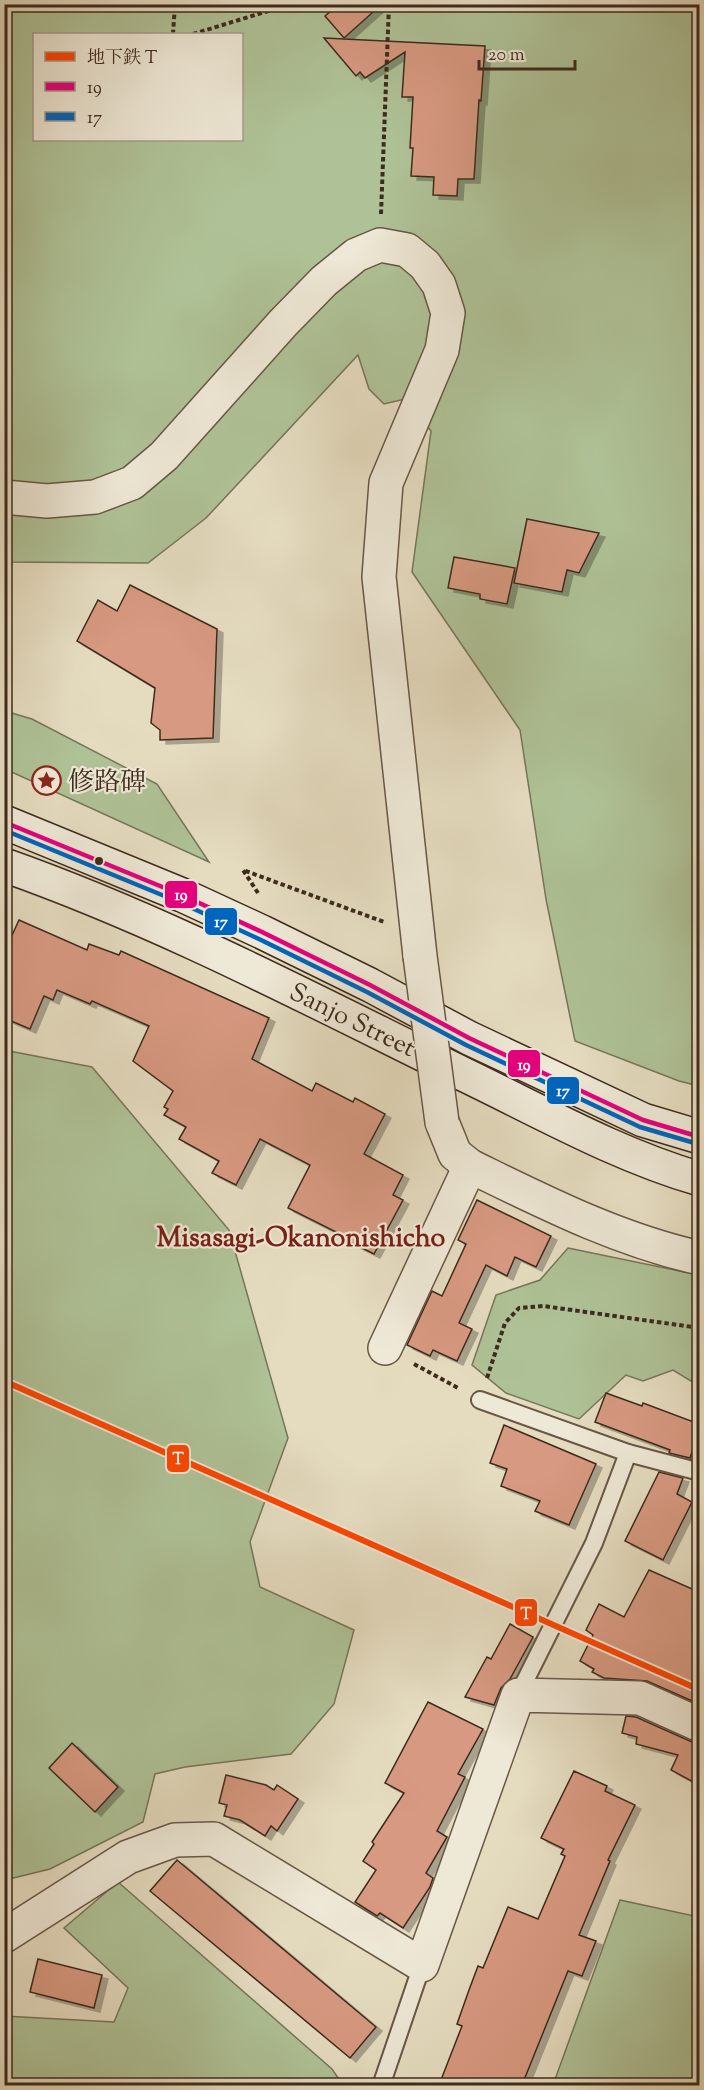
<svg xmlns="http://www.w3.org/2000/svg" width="704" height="2090" font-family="'Sorts Mill Goudy','Noto Serif JP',serif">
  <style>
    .green { fill: #afc297; stroke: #76765a; stroke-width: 1.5; fill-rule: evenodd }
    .building { fill: #d79981; stroke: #3e2b1c; stroke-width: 1.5; filter: url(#shadow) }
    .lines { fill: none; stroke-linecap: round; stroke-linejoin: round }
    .service-casing { stroke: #685745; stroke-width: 20 }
    .minor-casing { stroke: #685745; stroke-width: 36 }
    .tertiary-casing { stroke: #685745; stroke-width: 36 }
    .secondary-casing { stroke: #3e2b1c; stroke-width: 36 }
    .path { stroke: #3e2b1c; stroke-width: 4; stroke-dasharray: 4.5 3; stroke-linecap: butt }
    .service { stroke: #eee8d6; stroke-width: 16 }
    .minor { stroke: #eee8d6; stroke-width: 33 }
    .tertiary { stroke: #eee8d6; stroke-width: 33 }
    .secondary { stroke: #eee8d6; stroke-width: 33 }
    .tertiary-bridge-casing { stroke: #685745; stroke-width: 36; stroke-linecap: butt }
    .tertiary-bridge { stroke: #eee8d6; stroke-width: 33 }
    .bus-1-casing { stroke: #eee8d6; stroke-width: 9 }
    .bus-2-casing { stroke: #eee8d6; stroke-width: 9 }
    .bus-1 { stroke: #e5007d; stroke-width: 4.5 }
    .bus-2 { stroke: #0065bd; stroke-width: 4.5 }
    .metro-1-casing { stroke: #eee8d6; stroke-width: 10 }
    .metro-1 { stroke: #ff4500; stroke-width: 6 }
    .bus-dot { fill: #3e2b1c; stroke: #eee8d6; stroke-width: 2 }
    .labels { text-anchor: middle; stroke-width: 4.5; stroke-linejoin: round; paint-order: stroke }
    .poi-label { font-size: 26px; fill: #3e2b1c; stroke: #eee8d6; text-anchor: start }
    .street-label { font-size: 26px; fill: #3e2b1c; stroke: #eee8d6 }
    .neighbourhood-label { font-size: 27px; font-weight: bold; fill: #7a1f14; stroke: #eee8d6 }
    .line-badge { stroke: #eee8d6; stroke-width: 2 }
    .badge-label { font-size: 16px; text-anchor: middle; font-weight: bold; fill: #fff }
  </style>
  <defs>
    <filter id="shadow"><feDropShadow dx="6" dy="4" stdDeviation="0" flood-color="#0004"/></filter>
  </defs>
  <rect width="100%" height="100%" fill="#e5dcc0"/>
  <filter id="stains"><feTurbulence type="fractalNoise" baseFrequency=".00333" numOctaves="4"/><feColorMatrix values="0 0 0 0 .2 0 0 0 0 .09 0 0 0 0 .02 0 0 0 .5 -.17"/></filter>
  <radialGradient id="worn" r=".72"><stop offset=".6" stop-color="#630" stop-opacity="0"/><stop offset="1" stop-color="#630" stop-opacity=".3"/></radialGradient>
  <!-- green -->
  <g class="green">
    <path d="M5,5H699V1086L679,1081L575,1041L546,899L520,730L412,572L431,431L405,399L384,404L369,389L358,355L206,518L148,563L5,562ZM34,34H242V140H34Z"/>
    <polygon points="5,711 32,719 157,784 209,862 5,769"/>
    <polygon points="4,1050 92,1067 229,1230 288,1438 250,1542 260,1587 354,1630 334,1704 291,1754 185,1767 155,1774 143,1822 50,1869 5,1880"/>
    <polygon points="568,1248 699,1275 699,1386 673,1370 643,1381 626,1375 579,1419 506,1393 472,1365 496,1295 540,1280"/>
    <polygon points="118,1882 332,2069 343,2085 5,2085 4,2016 114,2022 128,1988 64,1928"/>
    <polygon points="620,1900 699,1917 699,2085 553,2085"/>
  </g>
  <!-- building -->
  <g class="building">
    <polygon points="339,4 382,4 344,38 325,16"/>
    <polygon points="324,38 485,46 481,101 479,100 474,179 458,179 457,196 433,195 434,177 411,176 413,148 410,148 413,97 402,97 405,52 365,78 360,72 356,76"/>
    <polygon points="527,519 599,533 579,573 567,570 562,592 514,583"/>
    <polygon points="454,557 515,568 507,604 480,599 480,594 448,588"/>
    <polygon points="130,585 217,629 213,738 160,740 160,730 151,723 155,688 77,641 98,600 117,611"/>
    <polygon points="19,920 87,950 89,944 119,955 121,951 269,1018 252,1059 312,1091 316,1083 353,1102 355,1098 385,1114 364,1154 403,1175 393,1195 403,1200 374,1254 342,1238 344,1236 288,1208 310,1165 260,1139 236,1185 212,1173 219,1161 179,1139 186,1127 164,1115 168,1109 164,1107 173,1091 133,1061 149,1026 92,1001 90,1004 57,990 53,1000 44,996 30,1029 4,1018 4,953"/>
    <polygon points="477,1200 551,1236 536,1267 515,1257 507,1276 486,1265 459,1323 472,1329 457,1361 433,1350 430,1356 407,1345 432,1291 442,1296 466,1244 458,1240"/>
    <polygon points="606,1393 642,1406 643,1403 699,1424 699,1431 690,1458 669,1453 670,1450 595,1422"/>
    <polygon points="504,1425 596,1464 569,1525 535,1511 540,1501 501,1486 507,1469 490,1463"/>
    <polygon points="659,1472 683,1478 677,1494 692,1502 663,1560 625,1541"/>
    <polygon points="649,1570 699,1592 699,1704 647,1681 604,1678 592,1672 594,1669 580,1661 593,1635 586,1630 599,1604 624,1617"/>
    <polygon points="510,1624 533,1637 510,1679 501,1688 494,1705 465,1697 487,1657 491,1659"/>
    <polygon points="428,1702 483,1729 458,1774 465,1777 437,1831 447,1837 426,1873 433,1878 430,1887 403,1928 380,1913 377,1916 355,1902 376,1870 363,1861 374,1844 372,1842 404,1793 385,1783"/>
    <polygon points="626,1716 636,1717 692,1742 699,1743 699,1785 671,1770 678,1755 636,1744 637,1737 622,1733"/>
    <polygon points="72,1743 118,1787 95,1812 49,1768"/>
    <polygon points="574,1771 607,1786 605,1791 635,1805 608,1860 610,1861 579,1935 596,1941 582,1976 568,1971 522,2085 439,2085 462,2026 457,2024 469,1990 478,1966 483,1968 508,1907 538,1919 565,1856 561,1854 564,1849 541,1838"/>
    <polygon points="226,1775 266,1785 274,1790 277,1785 298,1799 277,1831 271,1826 265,1836 240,1820 224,1816 227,1805 219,1803"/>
    <polygon points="177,1860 376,2027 350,2058 150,1891"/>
    <polygon points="38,1959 102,1975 94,2008 30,1992"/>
  </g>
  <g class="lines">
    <defs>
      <g id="service">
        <polyline points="480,1400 628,1453 700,1472"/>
        <polyline points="518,1695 594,1543 628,1453"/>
        <polyline points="381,2086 422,1965"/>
      </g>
      <g id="minor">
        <polyline points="385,1348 470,1166"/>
        <polyline points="4,1936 128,1857 175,1840 214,1839 422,1965 518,1695 640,1698 700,1725"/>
      </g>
      <g id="tertiary">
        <polyline points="4,497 47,501 95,497 132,483 164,456 283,323 324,281 356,255 380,245 407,250 425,265 439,285 448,313 442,350 386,483 379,577 420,956"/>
        <path d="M442,1122L455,1154L470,1166C544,1202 618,1240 700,1258"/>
      </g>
      <g id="secondary">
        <polyline points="4,822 182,895 262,932 370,985 469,1038 643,1120 700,1137"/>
        <path d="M4,865C163,921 312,1000 463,1074C540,1111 617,1155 700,1179"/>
      </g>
    </defs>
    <!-- service casing -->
    <use href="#service" class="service-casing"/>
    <!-- minor casing -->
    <use href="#minor" class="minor-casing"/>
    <!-- tertiary casing -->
    <use href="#tertiary" class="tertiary-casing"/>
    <!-- secondary casing -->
    <use href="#secondary" class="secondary-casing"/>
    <!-- path -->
    <g class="path">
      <polyline points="173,34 175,4"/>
      <polyline points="193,34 291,4"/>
      <polyline points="381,214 389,4"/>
      <polyline points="258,893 243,870 384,922"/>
      <polyline points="414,1364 460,1389"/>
      <polyline points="487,1378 505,1323 519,1308 543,1306 700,1328"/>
    </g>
    <!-- service -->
    <use href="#service" class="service"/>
    <!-- minor -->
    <use href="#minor" class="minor"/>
    <!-- tertiary -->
    <use href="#tertiary" class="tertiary"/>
    <!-- secondary -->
    <use href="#secondary" class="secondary"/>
    <defs>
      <polyline id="tertiary-bridge" points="420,956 442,1122"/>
    </defs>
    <!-- tertiary-bridge casing -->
    <use href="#tertiary-bridge" class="tertiary-bridge-casing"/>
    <!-- tertiary-bridge -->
    <use href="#tertiary-bridge" class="tertiary-bridge"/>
    <defs>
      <polyline id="bus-1" points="4,822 182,895 262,932 370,985 469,1038 643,1120 700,1137"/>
      <polyline id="bus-2" points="4,830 179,902 259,939 367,992 466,1045 640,1127 698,1144"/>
    </defs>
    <!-- bus-1 casing -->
    <use href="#bus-1" class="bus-1-casing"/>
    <!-- bus-2 casing -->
    <use href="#bus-2" class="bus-2-casing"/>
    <!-- bus-1 -->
    <use href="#bus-1" class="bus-1"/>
    <!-- bus-2 -->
    <use href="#bus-2" class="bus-2"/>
    <defs>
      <polyline id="metro-1" points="4,1381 700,1690"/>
    </defs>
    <!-- metro-1 casing -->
    <use href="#metro-1" class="metro-1-casing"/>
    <!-- metro-1 -->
    <use href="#metro-1" class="metro-1"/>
  </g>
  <!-- icons -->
  <defs>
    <symbol id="sight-ring" viewBox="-11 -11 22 22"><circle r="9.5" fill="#eee8d6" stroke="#8f2418" stroke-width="1.5"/><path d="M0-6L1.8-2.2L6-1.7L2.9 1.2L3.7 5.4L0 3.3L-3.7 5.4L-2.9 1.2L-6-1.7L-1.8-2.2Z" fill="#8f2418"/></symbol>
  </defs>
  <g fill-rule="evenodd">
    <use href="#sight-ring" x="30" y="764" width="33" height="33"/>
  </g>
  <!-- markers -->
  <circle class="bus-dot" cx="99" cy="861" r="5"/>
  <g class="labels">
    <!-- poi labels -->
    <g class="poi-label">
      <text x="68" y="790">修路碑</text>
    </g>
    <!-- street labels -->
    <g class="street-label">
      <text transform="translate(353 1019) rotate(26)" y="9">Sanjo Street</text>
    </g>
    <!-- neighbourhood labels -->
    <g class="neighbourhood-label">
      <text x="301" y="1246">Misasagi-Okanonishicho</text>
    </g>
  </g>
  <g class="line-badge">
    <rect x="164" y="880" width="34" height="29" rx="6" fill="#e5007d"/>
    <rect x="204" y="907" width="34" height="29" rx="6" fill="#0065bd"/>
    <rect x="507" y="1049" width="34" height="29" rx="6" fill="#e5007d"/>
    <rect x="546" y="1076" width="34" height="29" rx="6" fill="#0065bd"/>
    <rect x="166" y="1444" width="24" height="29" rx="6" fill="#ff4500"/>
    <rect x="514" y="1598" width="24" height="29" rx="6" fill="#ff4500"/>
  </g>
  <g class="badge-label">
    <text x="181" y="900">19</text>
    <text x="221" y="927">17</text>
    <text x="524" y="1070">19</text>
    <text x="563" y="1096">17</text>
    <text x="178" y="1464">T</text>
    <text x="526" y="1619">T</text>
  </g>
  <!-- margin -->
  <rect width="704" height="2090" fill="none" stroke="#e5dcc0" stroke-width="24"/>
  <rect x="6" y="6" width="692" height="2078" fill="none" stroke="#3e2b1c" stroke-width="3"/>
  <rect x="12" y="12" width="680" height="2066" fill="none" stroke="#3e2b1c" stroke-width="1.5"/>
  <!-- legend -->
  <rect x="33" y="33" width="210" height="108" fill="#eee8d6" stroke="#a89c8c" stroke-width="1.5"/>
  <rect x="45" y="52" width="30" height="9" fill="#ff4500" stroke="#a89c8c" stroke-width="1.5"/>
  <text x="87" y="63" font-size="18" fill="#3e2b1c">地下鉄 T</text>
  <rect x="45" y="82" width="30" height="9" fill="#e5007d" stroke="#a89c8c" stroke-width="1.5"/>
  <text x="87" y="93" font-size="18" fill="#3e2b1c">19</text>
  <rect x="45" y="112" width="30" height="9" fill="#0065bd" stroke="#a89c8c" stroke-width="1.5"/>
  <text x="87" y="123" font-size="18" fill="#3e2b1c">17</text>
  <!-- scale -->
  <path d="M479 60v9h96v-9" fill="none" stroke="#3e2b1c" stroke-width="3"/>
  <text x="488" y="60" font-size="18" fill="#3e2b1c" stroke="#eee8d6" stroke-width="4.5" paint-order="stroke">20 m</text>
  <rect width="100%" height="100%" filter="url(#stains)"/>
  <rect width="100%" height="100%" fill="url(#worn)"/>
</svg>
